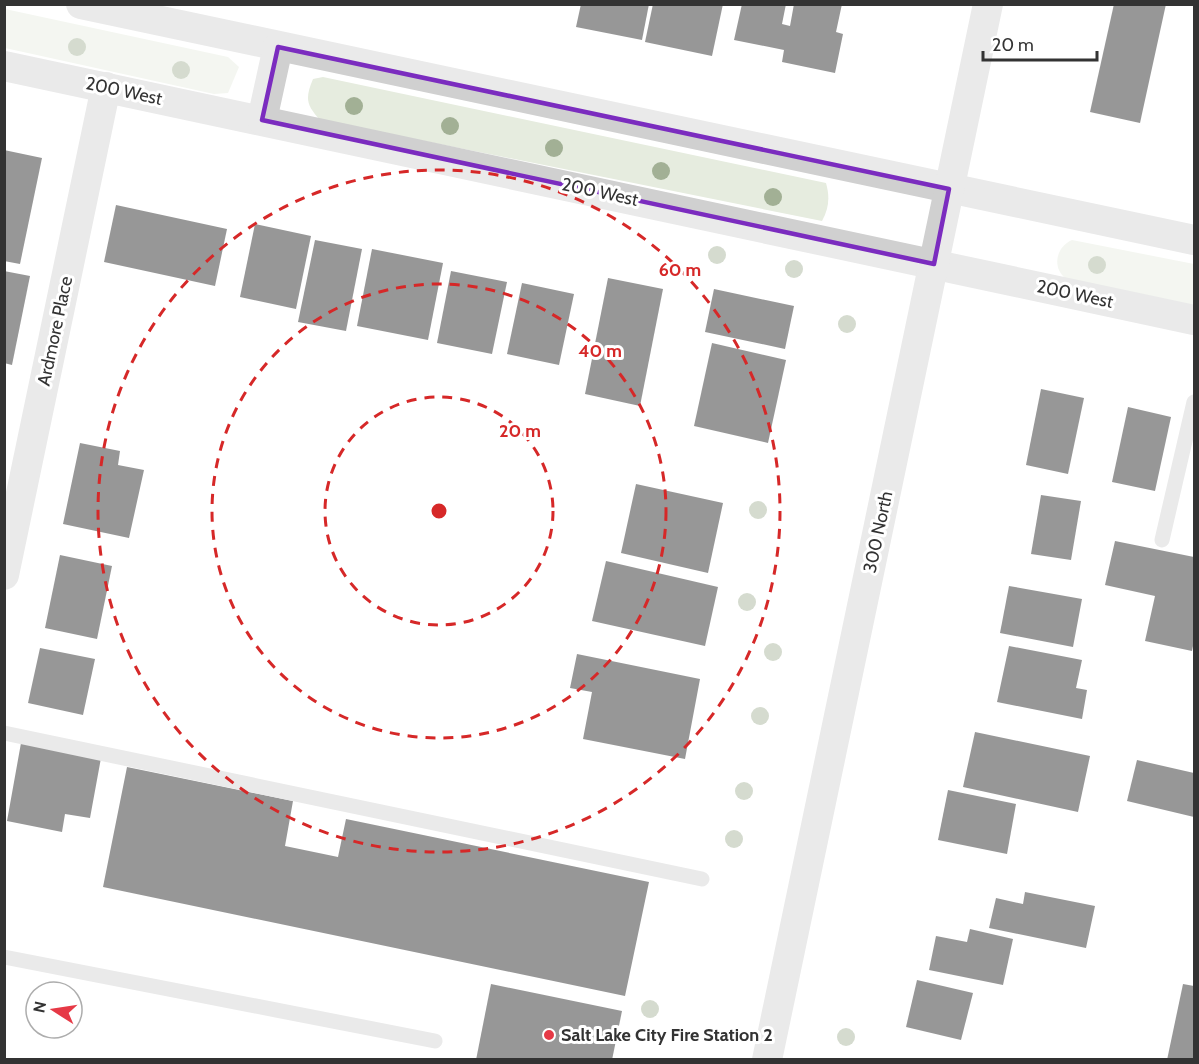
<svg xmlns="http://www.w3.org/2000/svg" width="1199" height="1064" font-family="Cabin,sans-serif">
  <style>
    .green { fill: #e6ecdf }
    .building { fill: #1a1a1a }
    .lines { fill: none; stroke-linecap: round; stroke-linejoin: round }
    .service { stroke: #d0d0d0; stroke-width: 15 }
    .minor { stroke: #d0d0d0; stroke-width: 30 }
    .tree { fill: #a2b095 }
    .marked { fill: none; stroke: #7b2cbf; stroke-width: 4.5; stroke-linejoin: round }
    .ring { fill: none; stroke: #d62828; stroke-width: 3; stroke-dasharray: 10 8 }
    .poi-dot { fill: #e63946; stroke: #fff; stroke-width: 2 }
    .labels { text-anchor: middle; stroke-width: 6; stroke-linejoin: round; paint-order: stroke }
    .street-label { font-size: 18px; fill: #333; stroke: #fff }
    .poi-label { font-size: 18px; font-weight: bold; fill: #333; stroke: #fff; text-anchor: start }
    .centre { fill: #d62828; stroke: #fff; stroke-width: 3 }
    .ring-label { font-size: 18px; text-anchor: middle; font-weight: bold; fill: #d62828; stroke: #fff; stroke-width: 6; stroke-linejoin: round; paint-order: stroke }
  </style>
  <rect width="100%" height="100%" fill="#fff"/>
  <!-- green -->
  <g class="green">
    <polygon points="5,9 228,57 239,67 228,93 214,94 5,48"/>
    <path d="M323,77L826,183C830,197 829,208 822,221L320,120C306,105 305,98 313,79Z"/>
    <path d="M1072,240L1194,264V305L1065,278C1052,267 1056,247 1072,240Z"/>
  </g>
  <!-- building -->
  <g class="building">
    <polygon points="581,4 649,4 642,40 576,27"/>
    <polygon points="653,4 723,4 712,56 645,42"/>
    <polygon points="742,4 786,4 782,24 790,26 794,4 842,4 836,32 843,34 835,73 782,62 784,50 734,40"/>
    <polygon points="1114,4 1166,4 1140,123 1090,112"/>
    <polygon points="4,150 42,158 20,264 4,261"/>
    <polygon points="116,205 227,229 215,286 104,262"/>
    <polygon points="255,224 311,236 296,309 240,297"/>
    <polygon points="315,240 362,249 346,331 298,322"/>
    <polygon points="372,249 443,263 428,340 357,326"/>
    <polygon points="4,271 30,276 12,365 4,363"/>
    <polygon points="451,271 507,282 492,354 437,343"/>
    <polygon points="608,278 663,289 640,406 585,394"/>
    <polygon points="522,283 574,294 559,365 507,354"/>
    <polygon points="714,289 794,306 785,349 705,332"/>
    <polygon points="712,343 786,360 768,443 694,426"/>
    <polygon points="1041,389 1084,398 1068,474 1026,465"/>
    <polygon points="1128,407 1171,417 1155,491 1112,482"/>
    <polygon points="80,443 120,451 118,465 144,470 129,538 63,524"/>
    <polygon points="636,484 723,503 708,573 621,553"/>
    <polygon points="1041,495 1081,501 1071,560 1031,554"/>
    <polygon points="1115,541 1194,557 1194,641 1192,651 1145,641 1155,596 1105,585"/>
    <polygon points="60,555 112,566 97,639 45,628"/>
    <polygon points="606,561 718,587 705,646 592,621"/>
    <polygon points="1009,586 1082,599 1073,647 1000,633"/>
    <polygon points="1009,646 1082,660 1076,688 1087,690 1082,719 997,702"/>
    <polygon points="40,648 95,659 83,715 28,703"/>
    <polygon points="577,654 700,679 685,759 583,739 592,692 570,688"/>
    <polygon points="975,732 1090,756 1078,812 963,787"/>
    <polygon points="21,743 101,758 90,818 65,814 62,832 7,821"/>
    <polygon points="1137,760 1194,773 1194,817 1127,801"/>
    <polygon points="127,767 293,801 285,846 338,857 346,819 649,882 625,996 103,887"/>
    <polygon points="948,790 1016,804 1007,854 938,840"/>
    <polygon points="1025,892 1095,906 1086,948 989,928 996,898 1023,904"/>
    <polygon points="970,929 1013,939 1003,985 929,970 936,936 967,942"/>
    <polygon points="917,980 973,993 961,1040 906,1027"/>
    <polygon points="491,984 622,1011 612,1060 476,1060"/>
    <polygon points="1183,984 1194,986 1194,1060 1167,1060"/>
  </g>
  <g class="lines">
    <!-- service -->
    <g class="service">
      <polyline points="1162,540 1194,402"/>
      <polyline points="4,733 702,879"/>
      <polyline points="4,957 435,1041"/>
    </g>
    <!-- minor -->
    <g class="minor">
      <polyline points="81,4 1194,240"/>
      <polyline points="4,66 1194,320"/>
      <polyline points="262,120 278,47"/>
      <polyline points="4,575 106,87"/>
      <polyline points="767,1060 988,4"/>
    </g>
  </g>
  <!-- trees -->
  <g class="tree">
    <circle cx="77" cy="47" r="9"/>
    <circle cx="181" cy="70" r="9"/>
    <circle cx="354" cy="106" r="9"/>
    <circle cx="450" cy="126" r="9"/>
    <circle cx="554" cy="148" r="9"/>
    <circle cx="661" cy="171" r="9"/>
    <circle cx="773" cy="197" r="9"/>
    <circle cx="717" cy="255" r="9"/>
    <circle cx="1097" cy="265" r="9"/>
    <circle cx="794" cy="269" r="9"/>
    <circle cx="847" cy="324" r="9"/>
    <circle cx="758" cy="510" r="9"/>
    <circle cx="747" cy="602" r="9"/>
    <circle cx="773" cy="652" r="9"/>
    <circle cx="760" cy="716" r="9"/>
    <circle cx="744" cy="791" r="9"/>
    <circle cx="734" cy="839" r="9"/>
    <circle cx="650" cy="1009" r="9"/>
    <circle cx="846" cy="1037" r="9"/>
  </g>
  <!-- marked area -->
  <path d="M0 0H1199V1064H0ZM278,47L949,189L934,264L262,120Z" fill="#fff" fill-opacity=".55" fill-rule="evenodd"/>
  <path class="marked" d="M278,47L949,189L934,264L262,120Z"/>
  <!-- distance rings -->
  <g class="ring">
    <circle cx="439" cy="511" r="114"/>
    <circle cx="439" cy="511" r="227"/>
    <circle cx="439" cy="511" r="341"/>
  </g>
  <!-- markers -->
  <circle class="poi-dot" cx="549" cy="1035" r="6"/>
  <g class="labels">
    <!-- street labels -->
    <g class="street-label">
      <text transform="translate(124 91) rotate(12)" y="6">200 West</text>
      <text transform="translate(600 192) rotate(12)" y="6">200 West</text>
      <text transform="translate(1075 294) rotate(12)" y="6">200 West</text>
      <text transform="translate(55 331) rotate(-78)" y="6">Ardmore Place</text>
      <text transform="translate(878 532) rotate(-78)" y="6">300 North</text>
    </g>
    <!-- poi labels -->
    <g class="poi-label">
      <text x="561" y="1041">Salt Lake City Fire Station 2</text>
    </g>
  </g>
  <circle cx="439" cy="511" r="9" class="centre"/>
  <g class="ring-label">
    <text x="680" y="276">60 m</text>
    <text x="600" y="357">40 m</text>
    <text x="520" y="437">20 m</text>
  </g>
  <!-- border -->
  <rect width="1199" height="1064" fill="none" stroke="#333333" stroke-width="12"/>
  <!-- north arrow -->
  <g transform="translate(54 1010) rotate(282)"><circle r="28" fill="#ffffff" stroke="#adadad" stroke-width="1.5"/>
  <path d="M0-4.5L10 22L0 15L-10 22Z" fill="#e63946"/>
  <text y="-9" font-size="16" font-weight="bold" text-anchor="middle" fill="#333333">N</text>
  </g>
  <!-- scale -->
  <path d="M983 51v9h114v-9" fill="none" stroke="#333333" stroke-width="3"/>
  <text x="992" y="51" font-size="18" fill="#333333" stroke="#ffffff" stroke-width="4.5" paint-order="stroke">20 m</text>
</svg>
